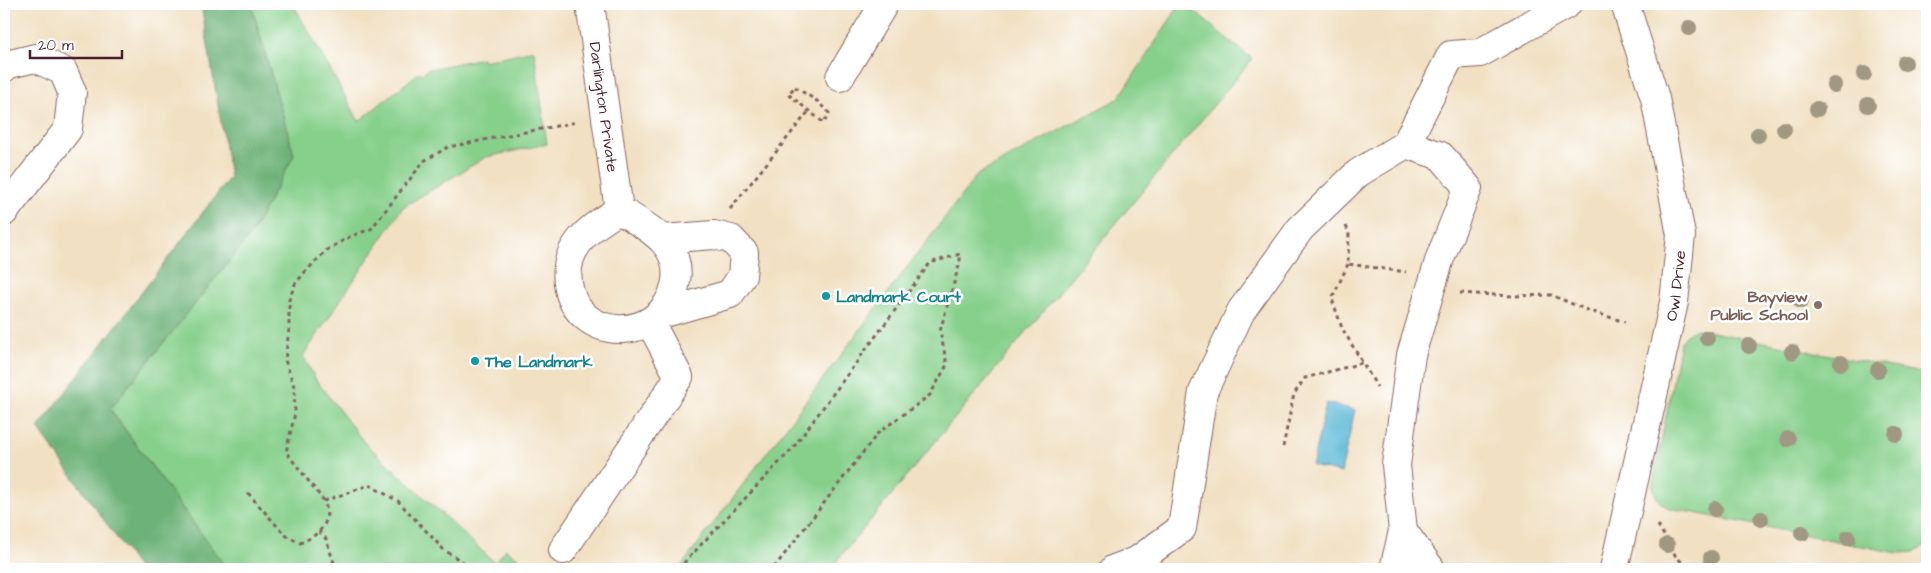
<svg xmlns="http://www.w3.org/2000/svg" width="1931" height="573" font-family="'Architects Daughter',sans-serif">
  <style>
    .green { fill: #87d08c; stroke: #68785c }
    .forest { fill: #6db278; stroke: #5c6852 }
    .water { fill: #58b7d7; stroke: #516b81 }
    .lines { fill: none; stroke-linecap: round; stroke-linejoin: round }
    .minor-casing { stroke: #846360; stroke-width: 30 }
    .path { stroke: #846360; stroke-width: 3; stroke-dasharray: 4 4; stroke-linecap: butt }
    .minor { stroke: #fff; stroke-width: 28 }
    .tree { fill: #a19882 }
    .culture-dot { fill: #0f9aa8; stroke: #fff; stroke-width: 2 }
    .education-dot { fill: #8d6e63; stroke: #fff; stroke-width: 2 }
    .labels { text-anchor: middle; stroke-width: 5; stroke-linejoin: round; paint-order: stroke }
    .street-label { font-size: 16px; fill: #4a1f2b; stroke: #fff }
    .culture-label { font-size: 16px; font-weight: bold; fill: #0d838f; stroke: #fff; text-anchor: start }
    .education-label { font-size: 16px; font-weight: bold; fill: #785e54; stroke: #fff; text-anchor: end }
  </style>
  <rect width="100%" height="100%" fill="#fff"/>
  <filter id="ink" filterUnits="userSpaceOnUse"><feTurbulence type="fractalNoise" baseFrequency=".02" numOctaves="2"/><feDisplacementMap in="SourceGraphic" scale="10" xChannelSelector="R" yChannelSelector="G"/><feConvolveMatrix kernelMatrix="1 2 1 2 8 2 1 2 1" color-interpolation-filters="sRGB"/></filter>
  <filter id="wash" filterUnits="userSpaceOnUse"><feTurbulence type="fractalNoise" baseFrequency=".0096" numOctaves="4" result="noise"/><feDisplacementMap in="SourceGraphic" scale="20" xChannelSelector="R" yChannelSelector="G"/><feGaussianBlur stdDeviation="1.12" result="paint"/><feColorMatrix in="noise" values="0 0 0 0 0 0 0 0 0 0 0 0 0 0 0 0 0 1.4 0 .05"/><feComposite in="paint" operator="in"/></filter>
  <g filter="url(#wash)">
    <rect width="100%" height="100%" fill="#f1e0c2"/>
    <!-- green -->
    <g class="green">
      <polygon points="251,4 293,4 359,121 420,72 422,74 426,70 482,58 483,61 534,50 547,144 486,157 403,207 303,356 316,380 363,441 495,563 506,549 532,569 227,569 110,409 251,234 294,155"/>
      <polygon points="1180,4 1185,4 1252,59 830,569 679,569 977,175 1119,98"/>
      <path d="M1697,329L1927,374V545L1914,552L1898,553L1669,508C1658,503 1655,496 1653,485L1680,343L1686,335Z"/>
    </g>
    <!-- forest -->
    <polygon class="forest" points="201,4 251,4 294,155 251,234 110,409 227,569 139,569 38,428 230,177"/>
    <!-- water -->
    <polygon class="water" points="1326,403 1355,410 1341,473 1312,466"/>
  </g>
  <g filter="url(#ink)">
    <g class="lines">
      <defs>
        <g id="minor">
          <path id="s1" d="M590,4L619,210"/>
          <polyline points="4,68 6,65 35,58 63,71 72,92 68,129 4,212"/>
          <polyline points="840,77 884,4"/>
          <polyline points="1406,144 1451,55 1480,53 1567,4"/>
          <path d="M619,210C648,227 685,246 675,286C661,345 575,343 568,283C566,268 569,255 578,243C588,229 605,219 619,210Z"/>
          <polyline points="661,314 730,294 742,276 744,253 731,239 714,235 663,239"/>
          <polyline points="1403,531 1431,569"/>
          <polyline points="563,550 679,377 650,322"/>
          <polyline points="1114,569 1138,560 1182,528 1203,392 1241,311 1300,229 1358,173 1406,144 1441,156 1468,188 1440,258 1411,355 1396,465 1403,531 1394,569"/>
          <path id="s2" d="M1614,569L1674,302L1681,235L1655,98L1625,4"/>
        </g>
      </defs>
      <!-- minor casing -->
      <use href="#minor" class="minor-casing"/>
      <!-- path -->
      <g class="path">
        <polygon points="795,87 817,101 829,113 824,123 788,94"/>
        <polyline points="730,209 809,111"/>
        <polyline points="1346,226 1349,233 1348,264 1406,272"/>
        <polyline points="1348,264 1332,299 1342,328 1377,387"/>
        <polyline points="1460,293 1512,296 1551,295 1587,310 1625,322"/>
        <polyline points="1283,447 1294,394 1305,378 1362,363"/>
        <path d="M248,493L285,535L300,543C319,535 333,523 324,501L286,452L295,413L294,386L285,360L289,330V300L295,284L305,272L327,250L351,236L371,229L424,161L448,147L577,122"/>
        <polyline points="324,501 369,485 398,501 444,550 474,569"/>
        <polyline points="1658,525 1675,555 1688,569"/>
        <polyline points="319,531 326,539 336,569"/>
        <polyline points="678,569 793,448 930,263 960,254 960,262 940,331 947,365 930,395 878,433 773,569"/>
      </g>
      <!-- minor -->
      <use href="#minor" class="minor"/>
    </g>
    <!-- trees -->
    <g class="tree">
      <circle cx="1689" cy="28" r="8"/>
      <circle cx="1905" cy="63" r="8"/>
      <circle cx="1864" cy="74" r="8"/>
      <circle cx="1834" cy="85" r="8"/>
      <circle cx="1868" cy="105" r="8"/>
      <circle cx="1817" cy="109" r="8"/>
      <circle cx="1784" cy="129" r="8"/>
      <circle cx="1758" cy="135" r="8"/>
      <circle cx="1801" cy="301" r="8"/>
      <circle cx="1707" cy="338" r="8"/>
      <circle cx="1749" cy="346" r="8"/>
      <circle cx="1792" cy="352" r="8"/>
      <circle cx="1841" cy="363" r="8"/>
      <circle cx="1878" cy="370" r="8"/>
      <circle cx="1896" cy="434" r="8"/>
      <circle cx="1788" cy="439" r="8"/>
      <circle cx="1715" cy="509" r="8"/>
      <circle cx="1761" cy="519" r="8"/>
      <circle cx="1802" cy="533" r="8"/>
      <circle cx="1848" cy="538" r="8"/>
      <circle cx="1667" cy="545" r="8"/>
      <circle cx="1711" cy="558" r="8"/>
    </g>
  </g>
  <!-- markers -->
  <g class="culture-dot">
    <circle cx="826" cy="296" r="5"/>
    <circle cx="475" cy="361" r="5"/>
  </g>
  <circle class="education-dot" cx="1818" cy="305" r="5"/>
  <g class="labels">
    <!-- street labels -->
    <g class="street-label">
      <text dy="6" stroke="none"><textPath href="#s1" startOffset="104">Darlington Private</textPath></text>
      <text dy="6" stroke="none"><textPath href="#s2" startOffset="290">Owl Drive</textPath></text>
    </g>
    <!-- culture labels -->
    <g class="culture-label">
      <text x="836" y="302">Landmark Court</text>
      <text x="485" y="367">The Landmark</text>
    </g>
    <!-- education labels -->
    <g class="education-label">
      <text x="1808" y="302">Bayview<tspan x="1808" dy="18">Public School</tspan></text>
    </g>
  </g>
  <!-- margin -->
  <rect width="1931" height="573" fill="none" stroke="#fff" stroke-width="20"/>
  <!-- scale -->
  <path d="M30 50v8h92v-8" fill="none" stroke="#4a1f2b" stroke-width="2.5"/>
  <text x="38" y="50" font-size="15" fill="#4a1f2b" stroke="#ffffff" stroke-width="4" paint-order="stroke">20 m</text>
</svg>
